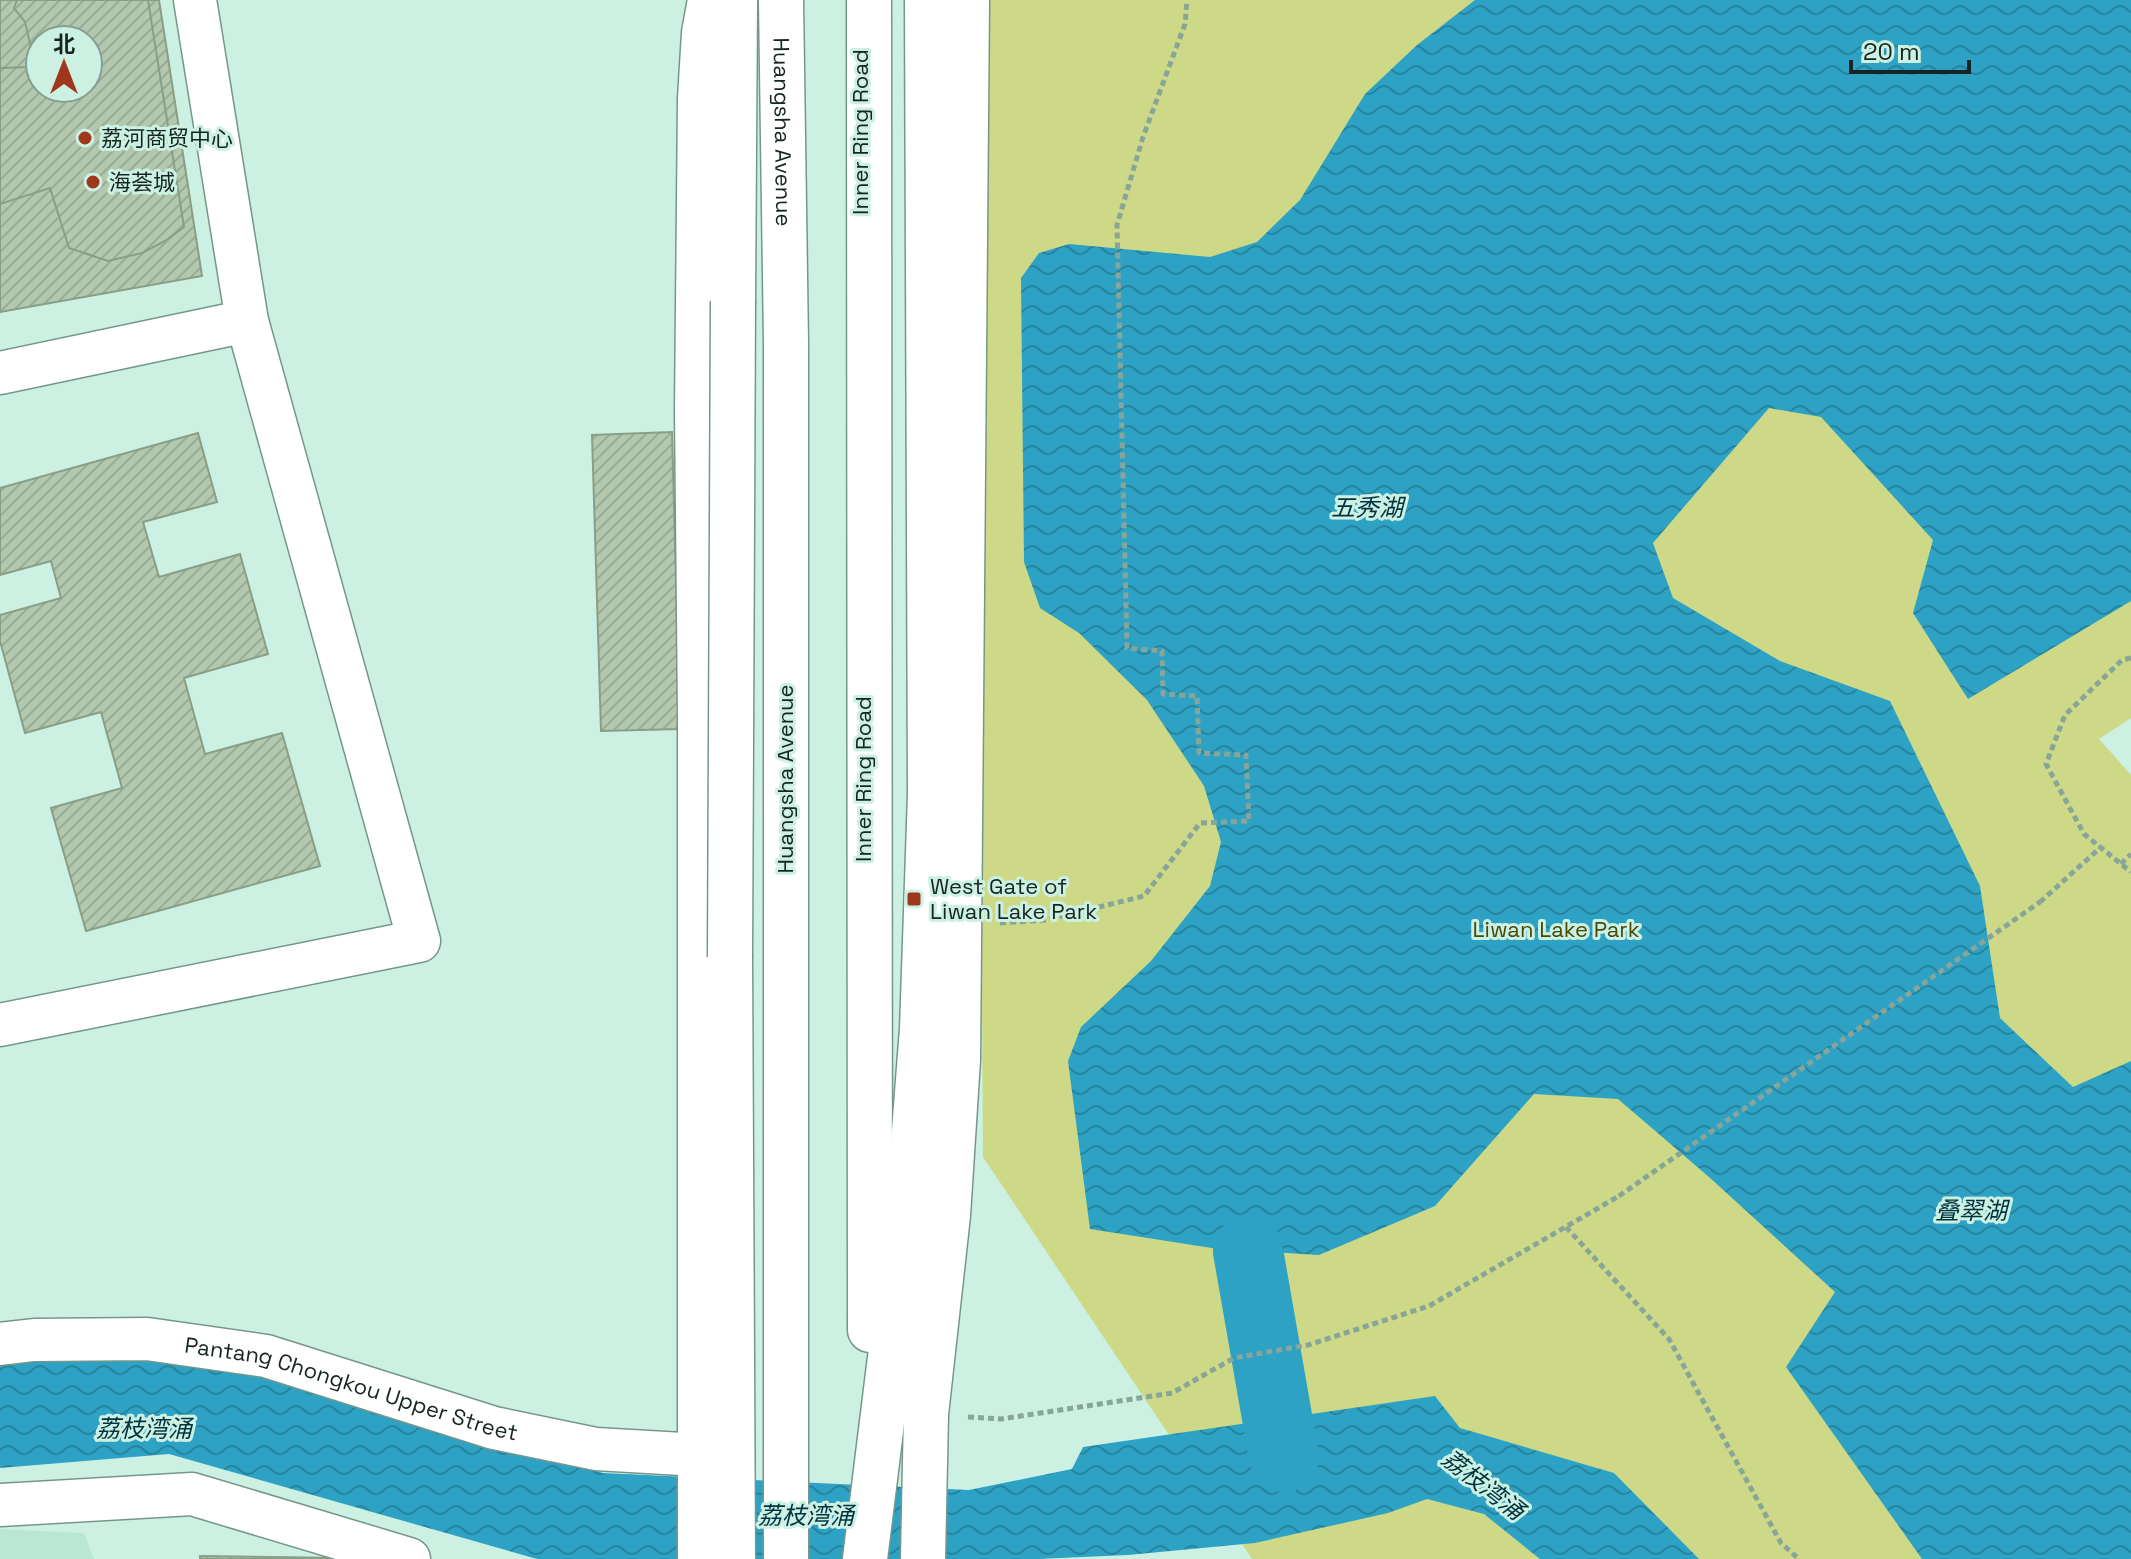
<svg xmlns="http://www.w3.org/2000/svg" width="2131" height="1559" font-family="'Space Grotesk','Noto Sans SC',sans-serif">
  <style>
    .built { fill: #bae7d4 }
    .green { fill: #cdd986 }
    .water { fill: url(#water-waves) }
    .lines { fill: none; stroke-linecap: round; stroke-linejoin: round }
    .river { stroke: #2ea2c4; stroke-width: 70 }
    .building { fill: url(#building-hatch); stroke: #899e86; stroke-width: 2; fill-rule: evenodd }
    .minor-casing { stroke: #75978a; stroke-width: 45 }
    .secondary-casing { stroke: #75978a; stroke-width: 47 }
    .trunk-casing { stroke: #75978a; stroke-width: 47 }
    .path { stroke: #88a599; stroke-width: 5; stroke-dasharray: 6 4; stroke-linecap: butt }
    .minor { stroke: #fff; stroke-width: 42 }
    .secondary { stroke: #fff; stroke-width: 44 }
    .trunk { stroke: #fff; stroke-width: 44 }
    .trunk-bridge-casing { stroke: #75978a; stroke-width: 47; stroke-linecap: butt }
    .path-bridge { stroke: #88a599; stroke-width: 5; stroke-dasharray: 6 4; stroke-linecap: butt }
    .trunk-bridge { stroke: #fff; stroke-width: 44 }
    .poi-dot { fill: #9f371d; stroke: #ccf1e2; stroke-width: 3 }
    .labels { text-anchor: middle; stroke-width: 6; stroke-linejoin: round; paint-order: stroke }
    .street-label { font-size: 22px; fill: #172520; stroke: #ccf1e2 }
    .poi-label { font-size: 22px; fill: #172520; stroke: #ccf1e2; text-anchor: start }
    .park-label { font-size: 22px; fill: #454a08; stroke: #ccf1e2 }
    .water-label { font-size: 24px; font-style: italic; fill: #003341; stroke: #ccf1e2 }
  </style>
  <defs>
    <pattern id="water-waves" width="16" height="10" patternUnits="userSpaceOnUse" patternTransform="scale(2)"><rect width="16" height="10" fill="#2ea2c4"/><path d="M0 5q4-4 8 0t8 0" fill="none" stroke="#26849f"/></pattern>
    <pattern id="building-hatch" width="6" height="6" patternUnits="userSpaceOnUse" patternTransform="scale(2)"><rect width="6" height="6" fill="#b2c8af"/><path d="M-1 1l2-2M0 6l6-6M5 7l2-2" fill="none" stroke="#98ac96"/></pattern>
  </defs>
  <rect width="100%" height="100%" fill="#ccf1e2"/>
  <!-- built -->
  <polygon class="built" points="0,1529 84,1533 94,1559 0,1559"/>
  <!-- green -->
  <polygon class="green" points="975,0 2131,0 2131,718 2099,739 2131,775 2131,1559 1252,1559 983,1157"/>
  <!-- water -->
  <g class="water">
    <polygon points="1475,0 2131,0 2131,601 1968,699 1913,613 1933,540 1821,417 1769,408 1653,543 1673,598 1780,661 1890,701 1980,886 2000,1018 2073,1087 2131,1061 2131,1559 1922,1559 1786,1367 1835,1292 1709,1177 1618,1099 1534,1094 1435,1206 1319,1255 1218,1249 1090,1229 1068,1061 1081,1027 1151,961 1210,886 1221,842 1204,786 1147,700 1079,633 1040,608 1024,562 1021,278 1039,253 1069,244 1210,257 1257,242 1300,200 1365,94 1417,45"/>
    <polygon points="147,1339 603,1473 969,1490 1072,1469 1083,1447 1435,1396 1460,1428 1614,1473 1699,1559 1540,1559 1484,1514 1427,1499 1388,1513 1255,1543 1128,1555 1038,1559 537,1559 169,1454 0,1468 0,1349"/>
  </g>
  <g class="lines">
    <!-- river -->
    <polyline class="river" points="1248,1251 1284,1457"/>
  </g>
  <!-- building -->
  <g class="building">
    <path d="M0,0H159L202,276L0,312ZM40,40H88V88H40Z"/>
    <path d="M17,0H148L184,227L165,241L142,253L108,261L69,248L50,188L0,204V68L30,67L32,52L25,22L14,8ZM40,40H88V88H40Z"/>
    <polygon points="672,432 680,729 601,731 592,435"/>
    <polygon points="198,433 217,502 143,522 159,577 240,554 268,654 184,678 205,754 282,733 320,866 86,931 51,808 122,788 101,712 25,733 0,641 0,615 61,598 51,561 0,575 0,488"/>
    <polygon points="200,1556 341,1558 341,1559 200,1559"/>
  </g>
  <g class="lines">
    <defs>
      <g id="minor">
        <polyline points="0,373 247,321 195,0"/>
        <polyline points="0,1025 419,941 247,321"/>
        <path id="s1" d="M0,1344L34,1340L147,1339L266,1356L494,1428L596,1449L700,1455"/>
        <polyline points="0,1505 192,1494 409,1559"/>
      </g>
      <g id="secondary">
        <polyline points="700,1559 700,718 697,410 700,98 704,33 710,0"/>
        <polyline points="923,1559 926,1414 948,1215 958,1060 967,0"/>
      </g>
      <g id="trunk">
        <path id="s2" d="M781,0L786,344V1559"/>
        <polyline points="869,0 870,1330"/>
        <polyline points="733,301 735,0"/>
        <polyline points="730,957 733,1559"/>
        <polyline points="865,1559 907,1221 922,1029 930,794 927,0"/>
      </g>
    </defs>
    <!-- minor casing -->
    <use href="#minor" class="minor-casing"/>
    <!-- secondary casing -->
    <use href="#secondary" class="secondary-casing"/>
    <!-- trunk casing -->
    <use href="#trunk" class="trunk-casing"/>
    <!-- path -->
    <g class="path">
      <polyline points="2131,658 2122,660 2065,715 2046,764 2084,834 2131,872"/>
      <polyline points="2121,864 2131,854"/>
      <polyline points="2040,902 2101,847"/>
      <polyline points="1000,923 1046,920 1144,896 1200,823 1249,821 1246,755 1199,753 1197,696 1163,694 1162,651 1127,648 1117,225 1143,137 1185,24 1187,0"/>
      <polyline points="1566,1227 1669,1339 1781,1543 1799,1559"/>
      <polyline points="968,1417 1001,1419 1172,1393 1234,1358 1308,1345 1429,1306 1619,1196"/>
    </g>
    <!-- minor -->
    <use href="#minor" class="minor"/>
    <!-- secondary -->
    <use href="#secondary" class="secondary"/>
    <!-- trunk -->
    <use href="#trunk" class="trunk"/>
    <defs>
      <polyline id="trunk-bridge" points="730,957 733,301"/>
    </defs>
    <!-- trunk-bridge casing -->
    <use href="#trunk-bridge" class="trunk-bridge-casing"/>
    <!-- path-bridge -->
    <polyline class="path-bridge" points="1619,1196 2040,902"/>
    <!-- trunk-bridge -->
    <use href="#trunk-bridge" class="trunk-bridge"/>
  </g>
  <!-- markers -->
  <g class="poi-dot">
    <circle cx="85" cy="138" r="8"/>
    <circle cx="93" cy="182" r="8"/>
    <rect x="906" y="891" width="16" height="16" rx="4"/>
  </g>
  <g class="labels">
    <!-- street labels -->
    <g class="street-label">
      <text dy="8" stroke="none"><textPath href="#s2" startOffset="132">Huangsha Avenue</textPath></text>
      <text transform="translate(860 132) rotate(-90)" y="8">Inner Ring Road</text>
      <text transform="translate(785 779) rotate(-90)" y="8">Huangsha Avenue</text>
      <text transform="translate(863 779) rotate(-90)" y="8">Inner Ring Road</text>
      <text dy="8" stroke="none"><textPath href="#s1" startOffset="358">Pantang Chongkou Upper Street</textPath></text>
    </g>
    <!-- poi labels -->
    <g class="poi-label">
      <text x="101" y="146">荔河商贸中心</text>
      <text x="109" y="190">海荟城</text>
      <text x="930" y="894">West Gate of<tspan x="930" dy="25">Liwan Lake Park</tspan></text>
    </g>
    <!-- park labels -->
    <g class="park-label">
      <text x="1556" y="937">Liwan Lake Park</text>
    </g>
    <!-- water labels -->
    <g class="water-label">
      <text x="1367" y="516">五秀湖</text>
      <text x="1971" y="1219">叠翠湖</text>
      <text x="144" y="1437">荔枝湾涌</text>
      <text transform="translate(1483 1485) rotate(38)" y="8">荔枝湾涌</text>
      <text x="806" y="1524">荔枝湾涌</text>
    </g>
  </g>
  <!-- north arrow -->
  <g transform="translate(64 64)"><circle r="38" fill="#ccf1e2" stroke="#849f94" stroke-width="2"/>
  <path d="M0-6L14 30L0 20L-14 30Z" fill="#9f371d"/>
  <text y="-12" font-size="22" font-weight="bold" text-anchor="middle" fill="#172520">北</text>
  </g>
  <!-- scale -->
  <path d="M1851 60v12h118v-12" fill="none" stroke="#172520" stroke-width="4"/>
  <text x="1863" y="60" font-size="24" fill="#172520" stroke="#ccf1e2" stroke-width="6" paint-order="stroke">20 m</text>
</svg>
